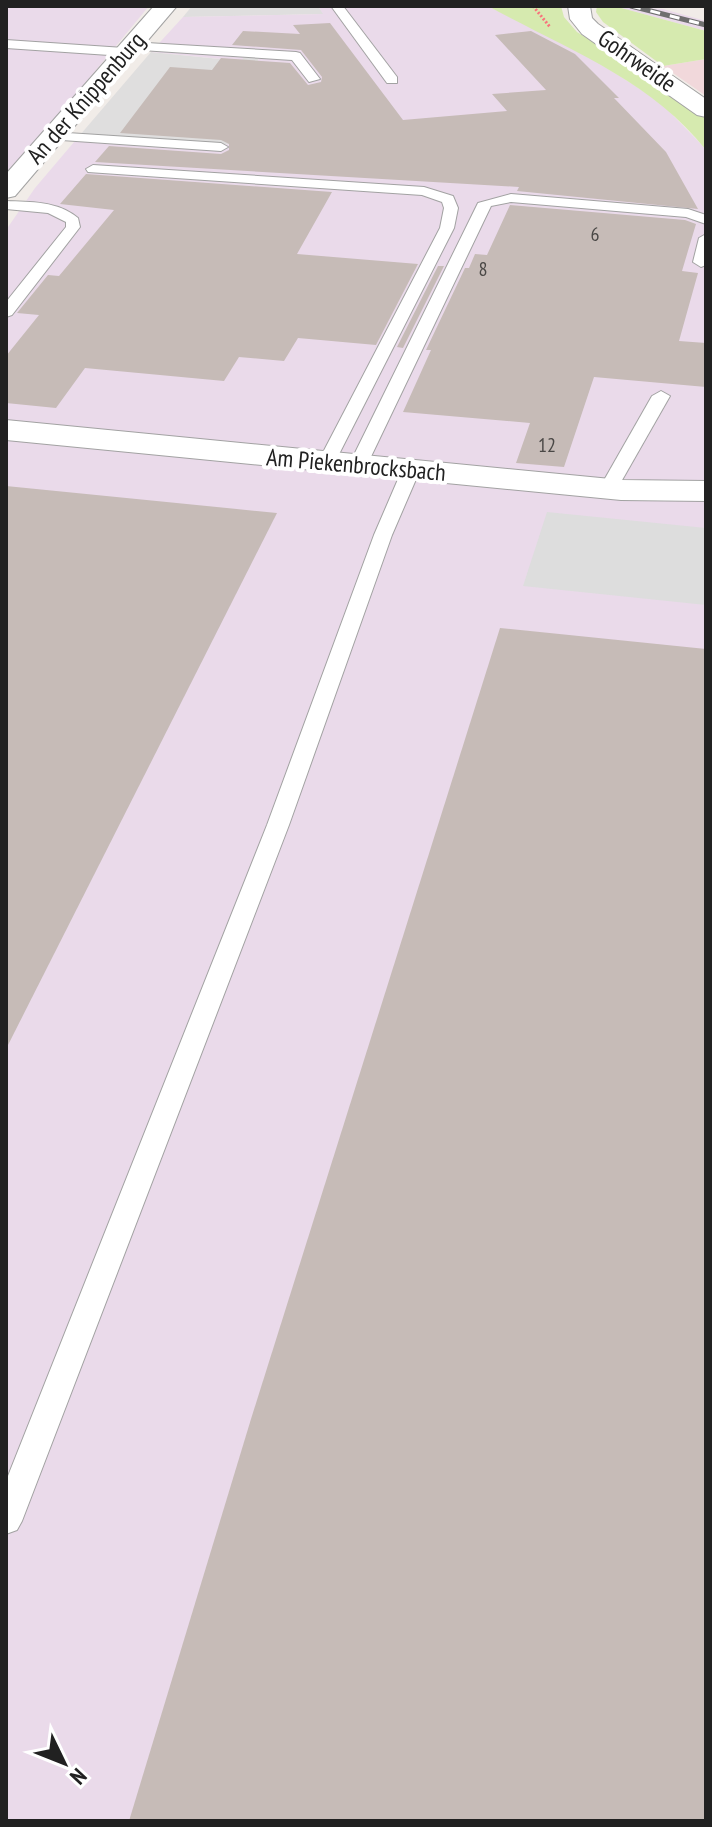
<svg xmlns="http://www.w3.org/2000/svg" width="712" height="1827" font-family="'PT Sans Narrow',sans-serif">
  <style>
    .residential { fill: #dfdede }
    .commercial { fill: #f1d8db }
    .industrial { fill: #eadaea }
    .grass { fill: #d6eaaf }
    .parking { fill: #ddd }
    .building { fill: #c6bbb7 }
    .lines { fill: none; stroke-linecap: round; stroke-linejoin: round }
    .service-casing { stroke: #a2a2a2; stroke-width: 2 }
    .minor-casing { stroke: #a2a2a2; stroke-width: 2 }
    .path { stroke: #f8727b; stroke-width: 3; stroke-dasharray: 2 2; stroke-linecap: butt }
    .service { fill: #fff; fill-rule: evenodd }
    .minor { fill: #fff; fill-rule: evenodd }
    .rail-casing { stroke: #6f6f6f; stroke-width: 5 }
    .rail { stroke: #fff; stroke-width: 3; stroke-dasharray: 10; stroke-linecap: butt }
    .labels { text-anchor: middle; stroke-width: 8; stroke-linejoin: round; paint-order: stroke }
    .far-number-label { font-size: 20px; fill: #4a4846 }
    .far-street-label { font-size: 24px; fill: #212121; stroke: #fff }
  </style>
  <rect width="100%" height="100%" fill="#f1ece8"/>
  <!-- residential -->
  <g class="residential">
    <polygon points="192,6 318,6 324,14 183,17"/>
    <polygon points="151,52 229,60 253,56 259,60 238,90 235,145 80,135"/>
  </g>
  <!-- commercial -->
  <polygon class="commercial" points="706,59 706,96 663,66"/>
  <!-- industrial -->
  <g class="industrial">
    <polygon points="6,6 149,6 6,179"/>
    <polygon points="318,6 488,6 595,60 660,102 699,142 706,150 706,482 586,478 6,422 6,230 35,188 80,135 235,145 238,90 259,59 253,56 244,57 241,61 151,52 183,17 323,14"/>
    <polygon points="614,6 663,9 706,21 706,31"/>
    <polygon points="6,437 706,499 706,1821 6,1821"/>
  </g>
  <!-- grass -->
  <g class="grass">
    <path d="M488,6H561L564,17L577,32L632,66L706,119V150C650,79 564,48 488,6Z"/>
    <polygon points="597,6 614,6 706,31 706,59 663,66 603,22 596,12"/>
  </g>
  <!-- parking -->
  <polygon class="parking" points="547,512 706,528 706,605 523,586"/>
  <!-- building -->
  <g class="building">
    <polygon points="330,23 403,120 507,111 492,94 546,90 495,35 531,31 575,54 619,98 614,98 666,152 698,209 517,191 519,187 95,162 109,146 221,154 229,150 229,144 221,140 120,133 170,67 212,70 221,58 290,63 308,85 321,82 322,77 301,50 232,45 243,31 300,34 293,25"/>
    <polygon points="86,174 332,192 297,254 418,264 376,345 298,338 284,361 239,357 224,381 85,368 56,408 6,403 6,356 39,315 17,313 48,275 59,276 114,210 60,204"/>
    <polygon points="510,205 685,220 696,224 682,271 698,273 679,341 706,343 706,387 594,377 564,467 516,463 530,423 403,412 431,350 426,350 465,268 469,268 475,254 487,255"/>
    <polygon points="438,266 444,266 403,348 397,347"/>
    <polygon points="6,486 277,513 6,1049"/>
    <polygon points="500,628 706,649 706,1821 129,1821 251,1419"/>
  </g>
  <g class="lines">
    <defs>
      <g id="service">
        <polygon points="331,6 343,6 397,77 397,83 387,83"/>
        <polygon points="6,40 124,48 130,52 124,56 6,48"/>
        <polygon points="130,42 296,52 300,53 320,79 309,82 292,60 126,49 124,46"/>
        <polygon points="52,132 221,143 228,147 221,151 47,139 47,133"/>
        <polygon points="93,165 424,187 453,196 458,208 454,228 333,466 327,467 318,462 440,228 444,208 442,202 422,195 88,172 86,169"/>
        <polygon points="511,194 688,209 706,215 706,224 686,217 511,202 491,206 367,465 358,470 352,469 349,465 478,203"/>
        <path d="M6,201C31,202 58,201 78,218L80,227L12,315L6,317V302L66,227V222L48,213L6,209Z"/>
        <polygon points="706,234 706,265 701,267 693,262 699,238"/>
        <polygon points="661,391 670,396 617,489 614,493 602,493 599,489 652,396"/>
        <polygon points="411,465 420,470 392,535 289,825 22,1521 17,1530 6,1534 6,1481 267,825 374,535 402,470"/>
      </g>
      <g id="minor">
        <polygon points="154,6 177,6 15,196 6,198 6,174"/>
        <polygon points="568,6 590,6 592,18 598,24 706,99 706,117 697,115 582,34 570,19"/>
        <polygon points="6,420 621,480 706,481 706,501 621,500 6,440"/>
      </g>
    </defs>
    <!-- service casing -->
    <use href="#service" class="service-casing"/>
    <!-- minor casing -->
    <use href="#minor" class="minor-casing"/>
    <!-- path -->
    <polyline class="path" points="533,6 550,27"/>
    <!-- service -->
    <use href="#service" class="service"/>
    <!-- minor -->
    <use href="#minor" class="minor"/>
    <defs>
      <polyline id="rail" points="631,6 706,25"/>
    </defs>
    <!-- rail casing -->
    <use href="#rail" class="rail-casing"/>
    <!-- rail -->
    <use href="#rail" class="rail"/>
  </g>
  <g class="labels">
    <!-- far-number labels -->
    <g class="far-number-label">
      <text x="595" y="241">6</text>
      <text x="483" y="276">8</text>
      <text x="547" y="452">12</text>
    </g>
    <!-- far-street labels -->
    <g class="far-street-label">
      <text transform="translate(637 61) rotate(35)" y="8">Gohrweide</text>
      <text transform="translate(86 98) rotate(-49)" y="8">An der Knippenburg</text>
      <text transform="translate(356 465) rotate(5)" y="8">Am Piekenbrocksbach</text>
    </g>
  </g>
  <!-- border -->
  <rect width="712" height="1827" fill="none" stroke="#212121" stroke-width="16"/>
  <!-- north arrow -->
  <g transform="translate(64 1763) rotate(133)" stroke="#ffffff" stroke-width="6" paint-order="stroke">
  <path d="M0-6L14 30L0 20L-14 30Z" fill="#212121"/>
  <text y="-12" font-size="22" font-weight="bold" text-anchor="middle" fill="#212121">N</text>
  </g>
</svg>
